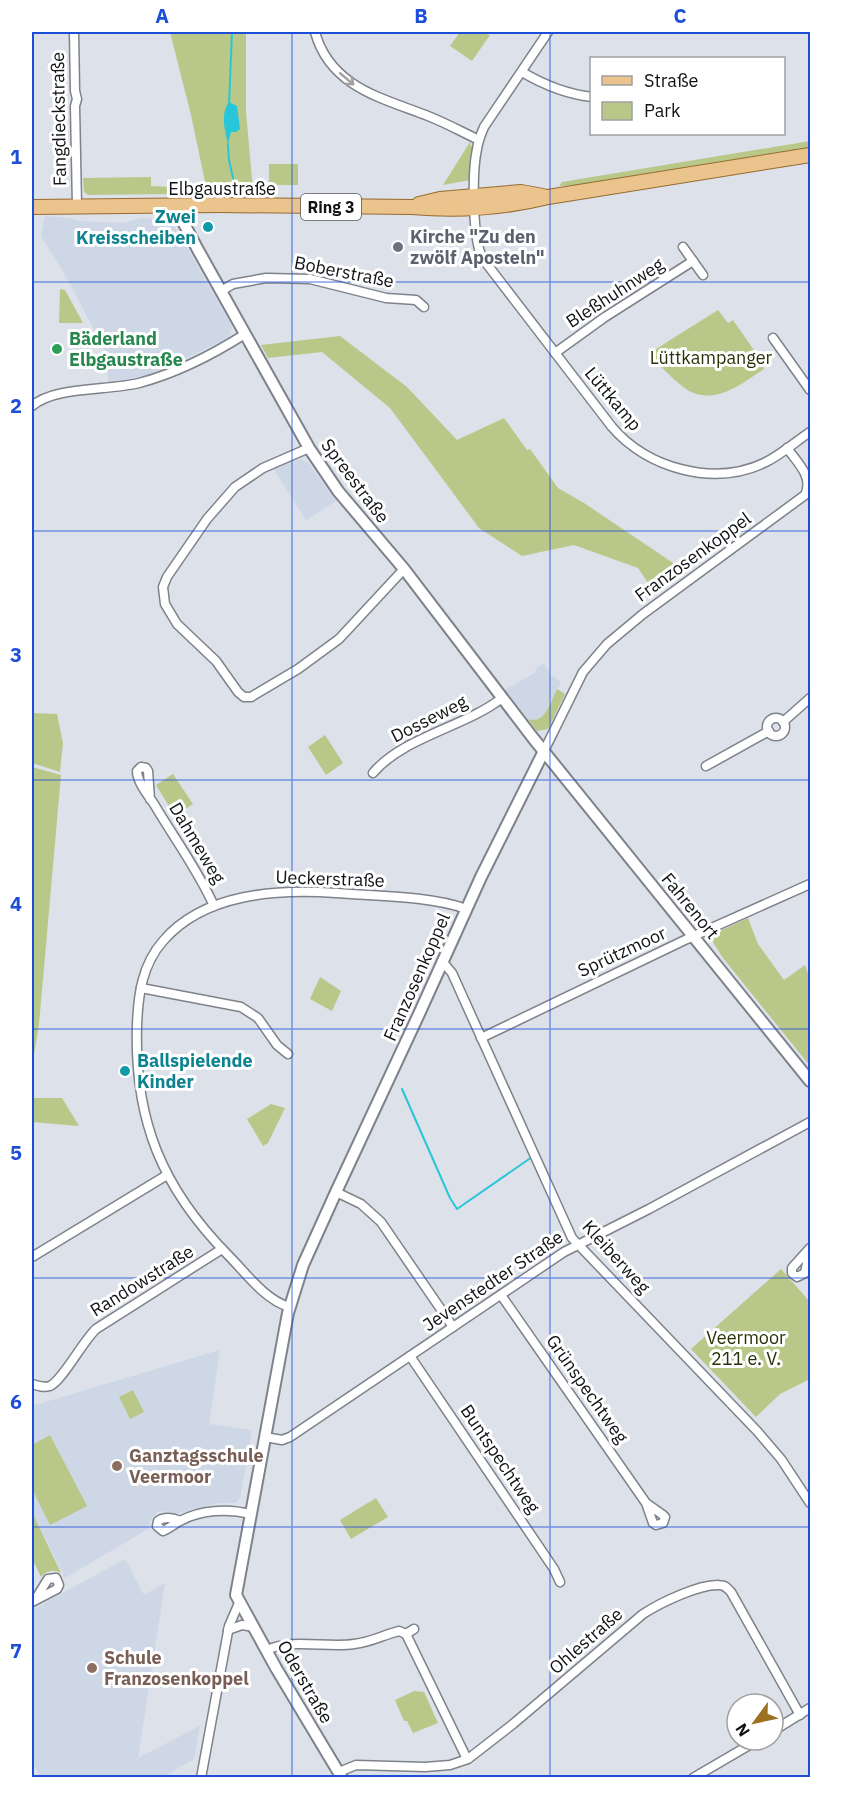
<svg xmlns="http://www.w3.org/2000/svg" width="842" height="1809" font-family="'IBM Plex Sans',sans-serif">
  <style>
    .built { fill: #ced7e6 }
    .green { fill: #b9c888 }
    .water { fill: #28c6d8 }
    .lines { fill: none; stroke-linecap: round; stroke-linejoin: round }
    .stream { stroke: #28c6d8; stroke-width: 2 }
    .minor-casing { stroke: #7e828a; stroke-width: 11 }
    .tertiary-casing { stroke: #7e828a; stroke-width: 14 }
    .primary-casing { stroke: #966b30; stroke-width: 16 }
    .minor { stroke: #fff; stroke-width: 8 }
    .tertiary { stroke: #fff; stroke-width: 10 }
    .primary { stroke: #ebc38c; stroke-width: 14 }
    .oneway { stroke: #a0a0a1 }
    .grid { fill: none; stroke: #1d4ed8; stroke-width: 1.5; stroke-opacity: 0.55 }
    .culture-dot { fill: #0f9aa8; stroke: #fff; stroke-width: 2 }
    .worship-dot { fill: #6b7280; stroke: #fff; stroke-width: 2 }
    .leisure-dot { fill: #2e9e5b; stroke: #fff; stroke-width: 2 }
    .education-dot { fill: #8d6e63; stroke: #fff; stroke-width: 2 }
    .labels { text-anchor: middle; stroke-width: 6; stroke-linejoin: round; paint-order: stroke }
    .shield { fill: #fff; stroke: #58595b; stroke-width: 1.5 }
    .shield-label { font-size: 16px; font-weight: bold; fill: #111215 }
    .street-label { font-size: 18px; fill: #111215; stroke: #fff }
    .culture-label { font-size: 18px; font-weight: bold; fill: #0d838f; stroke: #fff; text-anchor: end }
    .worship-label { font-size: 18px; font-weight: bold; fill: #5b616d; stroke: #fff; text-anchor: start }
    .leisure-label { font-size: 18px; font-weight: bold; fill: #27864d; stroke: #fff; text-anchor: start }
    .park-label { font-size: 18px; fill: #2a3209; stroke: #fff }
    .education-label { font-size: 18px; font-weight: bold; fill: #785e54; stroke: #fff; text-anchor: start }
    .neatline { fill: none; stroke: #1d4ed8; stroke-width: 2 }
    .grid-label { font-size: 20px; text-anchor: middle; font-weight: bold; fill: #1d4ed8 }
  </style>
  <rect width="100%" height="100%" fill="#dce1ea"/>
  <!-- built -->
  <g class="built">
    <polygon points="45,216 69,218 78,221 124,223 141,218 162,219 175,227 232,326 229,337 167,368 148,375 108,383 108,358 106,352 64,273 41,236"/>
    <polygon points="301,459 308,463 336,501 306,520 273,468"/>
    <polygon points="544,663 552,676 561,682 545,714 534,721 528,719 505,690 536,672 535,669"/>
    <polygon points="220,1350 209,1424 252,1430 240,1498 236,1503 219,1503 176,1514 162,1511 157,1512 150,1520 148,1529 65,1578 32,1512 32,1406"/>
    <polygon points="125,1559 144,1595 165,1583 138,1758 200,1726 194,1759 161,1778 40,1777 32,1761 32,1610"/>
  </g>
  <!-- green -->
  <g class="green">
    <polygon points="170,32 246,32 246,112 253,191 207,191 191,115"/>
    <polygon points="460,32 479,32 490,35 472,61 450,46"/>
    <polygon points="810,141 810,150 596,185 559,186 562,182"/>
    <polygon points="470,142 472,148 470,180 443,185"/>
    <rect x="269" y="164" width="29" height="21"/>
    <polygon points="151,177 151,186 173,187 176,194 88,195 84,192 83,178"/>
    <polygon points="60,289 65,290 83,323 59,323"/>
    <path d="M718,310L728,323L733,320L758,356L752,361L757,368L762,365L764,369C743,383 717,404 691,392C680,387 659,364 648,354Z"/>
    <polygon points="340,336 407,387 457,440 504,418 527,450 530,449 558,488 584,503 685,571 655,593 638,568 574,545 522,556 479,528 390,408 322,352 268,358 261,345"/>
    <path d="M557,689L565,694L548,729L537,731L528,719C545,725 551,701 557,689Z"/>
    <polygon points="32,713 57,714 63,743 60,772 32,763"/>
    <polygon points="325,735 343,763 326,775 308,747"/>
    <polygon points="32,767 61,775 39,1024 32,1067"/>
    <polygon points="173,774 193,804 175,816 156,785"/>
    <polygon points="748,918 758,944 784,980 805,965 810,979 810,1066 723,958 711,939 711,935"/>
    <polygon points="320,977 341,991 332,1011 310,999"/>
    <polygon points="32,1098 62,1098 79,1126 32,1122"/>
    <polygon points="271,1104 285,1108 268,1143 263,1146 247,1119"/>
    <polygon points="781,1269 810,1302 810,1383 808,1380 780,1394 756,1417 691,1349"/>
    <polygon points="133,1390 144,1412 130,1419 119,1397"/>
    <polygon points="50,1435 87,1506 50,1525 32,1489 32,1445"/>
    <polygon points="376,1498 388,1517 351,1539 340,1520"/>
    <path d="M32,1512L61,1573C53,1569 47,1570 41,1577L32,1558Z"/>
    <polygon points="414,1691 424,1692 438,1723 413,1733 407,1721 404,1721 395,1700"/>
  </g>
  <!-- water -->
  <path class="water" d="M229,102L237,106L240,129L236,132H231L228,144C225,130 220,114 229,102Z"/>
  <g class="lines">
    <!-- stream -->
    <g class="stream">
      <polyline points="229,105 232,32"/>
      <polyline points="228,144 229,160 234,182"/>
      <polyline points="402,1089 450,1198 457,1209 532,1157"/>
    </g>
    <defs>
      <g id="minor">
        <polyline points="74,32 75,91 77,99 75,106 77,206"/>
        <path d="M315,32C330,87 382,98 428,116C446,123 462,132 479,140"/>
        <path d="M548,32L484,127C481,134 478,141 477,149C472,172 472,240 483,259L612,427C647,468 713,487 764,463C781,455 795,442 810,432"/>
        <path d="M522,72C544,85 566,94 592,97"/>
        <polyline points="683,247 703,275"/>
        <polyline points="221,291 233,284 266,278 310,279 386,298 416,300 424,307"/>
        <polyline points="773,338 810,390"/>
        <polyline points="555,353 605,317 693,261"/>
        <path d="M32,406C55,386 107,391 139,383C177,373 212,355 245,334"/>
        <polyline points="309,448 263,468 235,487 207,519 167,577 163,587 165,604 177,624 216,661 238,692 244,697 251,697 298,669 339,639 404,569"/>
        <circle cx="776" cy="727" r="9"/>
        <polyline points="783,722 810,698"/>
        <path d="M544,751L583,672L607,644L643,614L805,495C814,477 797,462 787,448"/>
        <polyline points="706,766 769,731"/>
        <path d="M373,773C403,737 465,727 502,698"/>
        <path d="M150,799L148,771L146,768L141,767L137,771C137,782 148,795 154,804C174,838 198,870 214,906"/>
        <polyline points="442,961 452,973 572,1238 757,1431 781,1459 810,1503"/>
        <polyline points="141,988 241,1007 258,1018 277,1045 288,1054"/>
        <polyline points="481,1038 687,939 810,884"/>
        <polyline points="336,1192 361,1204 381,1222 453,1327"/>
        <polygon points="810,1248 805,1273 797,1277 792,1273 792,1268"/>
        <polyline points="32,1257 167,1175"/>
        <polyline points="501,1295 646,1503 653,1523 656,1525 663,1523 665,1517 663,1515 646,1503"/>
        <path d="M289,1307C264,1299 246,1273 228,1255C162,1188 134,1120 137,1026C138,995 142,965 163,941C204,893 277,889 336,893C374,896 432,896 466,909"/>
        <polyline points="410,1356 554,1569 560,1582"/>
        <path d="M32,1384C38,1386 43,1388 50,1386C62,1381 83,1341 96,1329L222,1249"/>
        <polyline points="265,1437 282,1440 290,1437 564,1252 649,1209 810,1122"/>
        <path d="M180,1521C173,1518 165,1516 158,1521L157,1526L163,1531C170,1528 174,1524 180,1521C200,1510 228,1508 250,1514"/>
        <polyline points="32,1602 57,1589 59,1585 56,1578 48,1579 35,1600"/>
        <polyline points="228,1630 242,1625 254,1627"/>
        <polyline points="406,1634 467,1759"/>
        <path d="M267,1650C291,1638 327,1648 354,1644C372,1642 383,1635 399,1631L406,1634L414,1629"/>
        <polyline points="773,1731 810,1708"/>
        <path d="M339,1772L356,1765L425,1767L450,1765L468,1759L513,1724L643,1614C660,1603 699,1584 719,1585C725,1585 727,1588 731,1592L800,1715"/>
        <polyline points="201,1778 229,1626 239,1603"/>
        <polyline points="693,1778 758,1740"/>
      </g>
      <g id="tertiary">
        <polyline points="180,206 181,218 198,250 309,448 338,491 404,569 533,738 810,1081"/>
        <polyline points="342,1778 276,1668 236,1595 288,1313 303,1265 336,1192 419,1014 481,877 544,751"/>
      </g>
      <g id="primary">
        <polyline points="419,204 440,199 521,192 543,196"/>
        <path d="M32,207L219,205L412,207C457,211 504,208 548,197L810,155"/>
      </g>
    </defs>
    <!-- minor casing -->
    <use href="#minor" class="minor-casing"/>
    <!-- tertiary casing -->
    <use href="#tertiary" class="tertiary-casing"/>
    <!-- primary casing -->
    <use href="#primary" class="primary-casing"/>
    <!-- minor -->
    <use href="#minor" class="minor"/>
    <!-- tertiary -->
    <use href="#tertiary" class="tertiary"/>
    <!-- primary -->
    <use href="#primary" class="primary"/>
  </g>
  <!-- one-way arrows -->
  <defs><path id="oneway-shaft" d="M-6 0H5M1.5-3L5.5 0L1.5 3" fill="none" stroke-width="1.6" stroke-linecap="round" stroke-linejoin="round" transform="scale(1.5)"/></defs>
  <use class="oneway" href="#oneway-shaft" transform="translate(347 79) rotate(40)"/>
  <!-- grid -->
  <path class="grid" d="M292,32V1778M550,32V1778M32,282H810M32,531H810M32,780H810M32,1029H810M32,1278H810M32,1527H810"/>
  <!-- markers -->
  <g class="culture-dot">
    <circle cx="208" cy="227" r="6"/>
    <circle cx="125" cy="1071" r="6"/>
  </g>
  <circle class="worship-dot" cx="398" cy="247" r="6"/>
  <circle class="leisure-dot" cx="57" cy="349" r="6"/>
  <g class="education-dot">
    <circle cx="117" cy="1466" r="6"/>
    <circle cx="92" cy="1668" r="6"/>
  </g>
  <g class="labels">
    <!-- shield labels -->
    <rect class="shield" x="301" y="194" width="60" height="26" rx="4.5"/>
    <g class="shield-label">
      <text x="331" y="213">Ring 3</text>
    </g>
    <!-- street labels -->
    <g class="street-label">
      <text transform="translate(59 119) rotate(-91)" y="6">Fangdieckstraße</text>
      <text x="222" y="195">Elbgaustraße</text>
      <text transform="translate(344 272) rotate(11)" y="6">Boberstraße</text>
      <text transform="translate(615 293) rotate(-33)" y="6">Bleßhuhnweg</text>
      <text transform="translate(613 399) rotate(50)" y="6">Lüttkamp</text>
      <text transform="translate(355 481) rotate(53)" y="6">Spreestraße</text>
      <text transform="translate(693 557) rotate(-36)" y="6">Franzosenkoppel</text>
      <text transform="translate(429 719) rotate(-27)" y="6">Dosseweg</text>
      <text transform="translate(197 843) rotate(59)" y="6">Dahmeweg</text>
      <text transform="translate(330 879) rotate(2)" y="6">Ueckerstraße</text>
      <text transform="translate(690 906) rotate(51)" y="6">Fahrenort</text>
      <text transform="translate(622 952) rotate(-25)" y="6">Sprützmoor</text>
      <text transform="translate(417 977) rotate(-66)" y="6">Franzosenkoppel</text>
      <text transform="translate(616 1257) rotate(48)" y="6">Kleiberweg</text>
      <text transform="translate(142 1281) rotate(-32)" y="6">Randowstraße</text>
      <text transform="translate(493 1281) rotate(-34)" y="6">Jevenstedter Straße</text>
      <text transform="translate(587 1389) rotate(55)" y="6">Grünspechtweg</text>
      <text transform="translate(500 1459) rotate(56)" y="6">Buntspechtweg</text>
      <text transform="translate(586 1641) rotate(-41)" y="6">Ohlestraße</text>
      <text transform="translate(305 1682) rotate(60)" y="6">Oderstraße</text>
    </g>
    <!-- culture labels -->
    <g class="culture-label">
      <text x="196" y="223">Zwei<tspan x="196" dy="21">Kreisscheiben</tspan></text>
      <text x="137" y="1067" text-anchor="start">Ballspielende<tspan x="137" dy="21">Kinder</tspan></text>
    </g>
    <!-- worship labels -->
    <g class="worship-label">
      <text x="410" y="243">Kirche "Zu den<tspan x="410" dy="21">zwölf Aposteln"</tspan></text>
    </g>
    <!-- leisure labels -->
    <g class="leisure-label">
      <text x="69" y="345">Bäderland<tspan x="69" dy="21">Elbgaustraße</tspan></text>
    </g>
    <!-- park labels -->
    <g class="park-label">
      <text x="711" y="364">Lüttkampanger</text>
      <text x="746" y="1344">Veermoor<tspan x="746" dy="21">211 e. V.</tspan></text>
    </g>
    <!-- education labels -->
    <g class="education-label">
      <text x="129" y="1462">Ganztagsschule<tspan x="129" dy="21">Veermoor</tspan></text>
      <text x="104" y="1664">Schule<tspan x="104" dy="21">Franzosenkoppel</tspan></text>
    </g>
  </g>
  <!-- border -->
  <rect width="842" height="1809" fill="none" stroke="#ffffff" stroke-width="66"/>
  <!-- legend -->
  <rect x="590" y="57" width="195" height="78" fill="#ffffff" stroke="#a0a0a1" stroke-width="1.5"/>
  <rect x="602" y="76" width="30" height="9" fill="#ebc38c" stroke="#a0a0a1" stroke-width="1.5"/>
  <text x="644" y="87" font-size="18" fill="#111215">Straße</text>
  <rect x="602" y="102" width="30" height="18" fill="#b9c888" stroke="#a0a0a1" stroke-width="1.5"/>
  <text x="644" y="117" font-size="18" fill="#111215">Park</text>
  <!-- north arrow -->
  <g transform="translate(755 1722) rotate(237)"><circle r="28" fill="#ffffff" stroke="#a0a0a1" stroke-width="1.5"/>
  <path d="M0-4.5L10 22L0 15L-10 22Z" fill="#9e7122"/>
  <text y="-9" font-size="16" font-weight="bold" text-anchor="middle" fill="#111215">N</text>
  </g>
  <rect x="33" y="33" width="776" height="1743" class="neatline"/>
  <g class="grid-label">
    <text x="162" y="23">A</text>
    <text x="421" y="23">B</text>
    <text x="680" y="23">C</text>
    <text x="16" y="164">1</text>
    <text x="16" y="413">2</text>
    <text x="16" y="662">3</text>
    <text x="16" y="911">4</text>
    <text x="16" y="1160">5</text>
    <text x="16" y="1409">6</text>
    <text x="16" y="1658">7</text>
  </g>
</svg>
